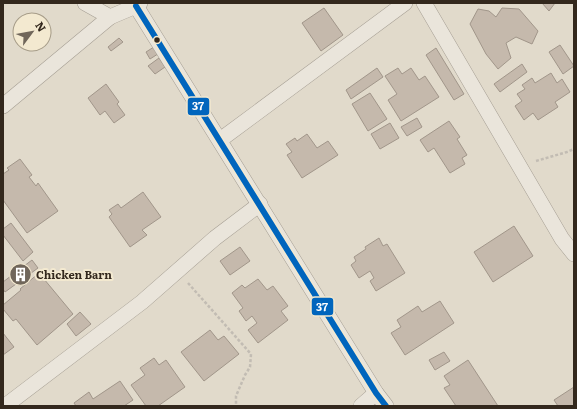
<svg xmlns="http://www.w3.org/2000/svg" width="577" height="409" font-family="Literata,serif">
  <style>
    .building { fill: #c5b9ac; stroke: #a1968a }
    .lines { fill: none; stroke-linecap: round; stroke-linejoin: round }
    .street-casing { stroke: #a69f94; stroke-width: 16 }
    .path { stroke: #c2bcb3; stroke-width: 2.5; stroke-dasharray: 3 2; stroke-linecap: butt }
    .street { stroke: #eae5db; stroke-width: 15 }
    .bus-1-casing { stroke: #f3e9d0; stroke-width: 9 }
    .bus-1 { stroke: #0065bd; stroke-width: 6 }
    .bus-dot { fill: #33281d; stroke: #f3e9d0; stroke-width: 1.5 }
    .labels { text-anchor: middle; stroke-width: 4; stroke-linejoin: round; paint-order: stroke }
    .poi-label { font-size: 11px; font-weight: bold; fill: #33281d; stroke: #f3e9d0; text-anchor: start }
    .line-badge { stroke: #f3e9d0; stroke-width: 1.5 }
    .badge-label { font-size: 11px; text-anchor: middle; font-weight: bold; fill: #fff }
  </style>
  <rect width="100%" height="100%" fill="#e1dacb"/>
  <!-- building -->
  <g class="building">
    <polygon points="542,3 555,3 549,11"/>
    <polygon points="324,8 343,35 321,51 302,23"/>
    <polygon points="502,8 519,9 538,31 532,44 516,37 506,43 511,58 498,69 486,54 470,24 478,9 489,11 496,17"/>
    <polygon points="119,38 123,42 111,51 108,47"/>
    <polygon points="157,45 161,52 150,59 146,52"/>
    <polygon points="560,45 574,66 563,74 549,52"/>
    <polygon points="436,48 464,94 454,100 426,55"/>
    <polygon points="159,58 165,67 155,74 148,66"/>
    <polygon points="522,64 527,72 500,92 494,84"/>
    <polygon points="377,68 383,77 351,99 346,90"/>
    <polygon points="398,68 402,74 411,68 419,80 425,76 439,97 401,121 388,100 397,94 385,76"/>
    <polygon points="551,73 557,83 562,79 570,92 555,102 558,107 538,120 533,113 524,120 515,106 522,101 517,94 525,89 522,85 532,78 535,83"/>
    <polygon points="106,84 119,102 117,104 125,115 114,123 105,111 100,115 88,98"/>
    <polygon points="370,93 387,119 368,131 352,104"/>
    <polygon points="417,118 422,127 407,136 401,127"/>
    <polygon points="449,121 460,137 457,139 467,155 462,158 465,164 450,173 434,148 428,152 420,140"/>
    <polygon points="390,123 399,138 380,149 371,134"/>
    <polygon points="307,134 317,148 328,141 338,155 302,178 287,155 292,152 286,144 295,138 297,141"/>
    <polygon points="20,159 32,175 29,177 36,186 38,183 58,211 27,233 3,200 3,174 9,170 7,168"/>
    <polygon points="143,192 161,217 142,230 147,235 130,247 109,217 112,214 109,210 118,204 121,208"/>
    <polygon points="11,223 33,252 23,261 3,235 3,229"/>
    <polygon points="514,226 533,256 493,282 474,252"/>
    <polygon points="379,238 383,246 387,244 405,273 376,291 370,281 374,278 370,271 359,278 351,265 356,261 354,257 366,249 365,247"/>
    <polygon points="240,247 250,261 230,275 220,261"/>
    <polygon points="32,260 38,268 5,292 3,289 3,282"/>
    <polygon points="39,273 73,314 37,345 16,319 13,321 3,309 3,305 21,290 20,289"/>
    <polygon points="258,279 267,290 273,286 288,306 281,311 288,320 258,343 248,330 257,323 252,316 246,321 239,311 243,308 232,293 242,285 245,288"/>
    <polygon points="440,301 454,323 405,355 391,333 401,327 397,320 418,306 422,312"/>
    <polygon points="80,312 91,324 76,336 67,324"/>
    <polygon points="210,330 218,340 224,336 239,354 204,381 181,352"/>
    <polygon points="3,333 14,347 3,355"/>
    <polygon points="444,352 450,361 435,370 429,360"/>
    <polygon points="154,358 159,365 166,360 185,387 158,406 146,406 131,385 145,375 140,368"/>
    <polygon points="468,360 498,406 456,406 444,388 450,385 444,376"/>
    <polygon points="120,381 133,400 124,406 76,406 74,403 89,392 93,399"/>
    <polygon points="574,387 574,406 558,406 554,400"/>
  </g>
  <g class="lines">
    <defs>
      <g id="street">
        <polyline points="85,3 110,17 136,6 140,3"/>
        <polyline points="424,3 562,239 574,254"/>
        <polyline points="136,6 376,393 386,406"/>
        <polyline points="3,106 110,17"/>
        <polyline points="220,140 405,3"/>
        <polyline points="5,406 142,302 215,238 260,204"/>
        <polyline points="361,406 376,393"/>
      </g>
    </defs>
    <!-- street casing -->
    <use href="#street" class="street-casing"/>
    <!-- path -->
    <g class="path">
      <polyline points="536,161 567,152 574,149"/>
      <polyline points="188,283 251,354 250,367 245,375 236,396 236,406"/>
    </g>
    <!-- street -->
    <use href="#street" class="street"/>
    <defs>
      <polyline id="bus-1" points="136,6 376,393 386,406"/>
    </defs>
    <!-- bus-1 casing -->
    <use href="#bus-1" class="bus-1-casing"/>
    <!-- bus-1 -->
    <use href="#bus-1" class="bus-1"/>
  </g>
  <!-- icons -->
  <defs>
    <symbol id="building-disc" viewBox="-11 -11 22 22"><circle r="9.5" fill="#70665a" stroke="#f3e9d0"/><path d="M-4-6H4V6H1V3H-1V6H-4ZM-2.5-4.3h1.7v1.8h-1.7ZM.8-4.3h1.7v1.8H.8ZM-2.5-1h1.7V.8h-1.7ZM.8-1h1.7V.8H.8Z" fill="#fff"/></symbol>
  </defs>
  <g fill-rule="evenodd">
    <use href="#building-disc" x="8" y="262" width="25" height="25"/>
  </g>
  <!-- markers -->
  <circle class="bus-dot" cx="157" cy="40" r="3.5"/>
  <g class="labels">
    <!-- poi labels -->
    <g class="poi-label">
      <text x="36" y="279">Chicken Barn</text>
    </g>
  </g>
  <g class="line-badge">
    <rect x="187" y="97" width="23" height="19" rx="4" fill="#0065bd"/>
    <rect x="311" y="297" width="23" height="19" rx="4" fill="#0065bd"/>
  </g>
  <g class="badge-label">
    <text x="198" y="110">37</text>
    <text x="322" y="311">37</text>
  </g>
  <!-- border -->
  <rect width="577" height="409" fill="none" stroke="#33281d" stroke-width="8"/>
  <!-- north arrow -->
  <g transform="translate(32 32) rotate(58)"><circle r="19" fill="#f3e9d0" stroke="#a69c88"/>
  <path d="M0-3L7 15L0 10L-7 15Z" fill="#70665a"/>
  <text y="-6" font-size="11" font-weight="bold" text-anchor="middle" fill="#33281d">N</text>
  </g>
</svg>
